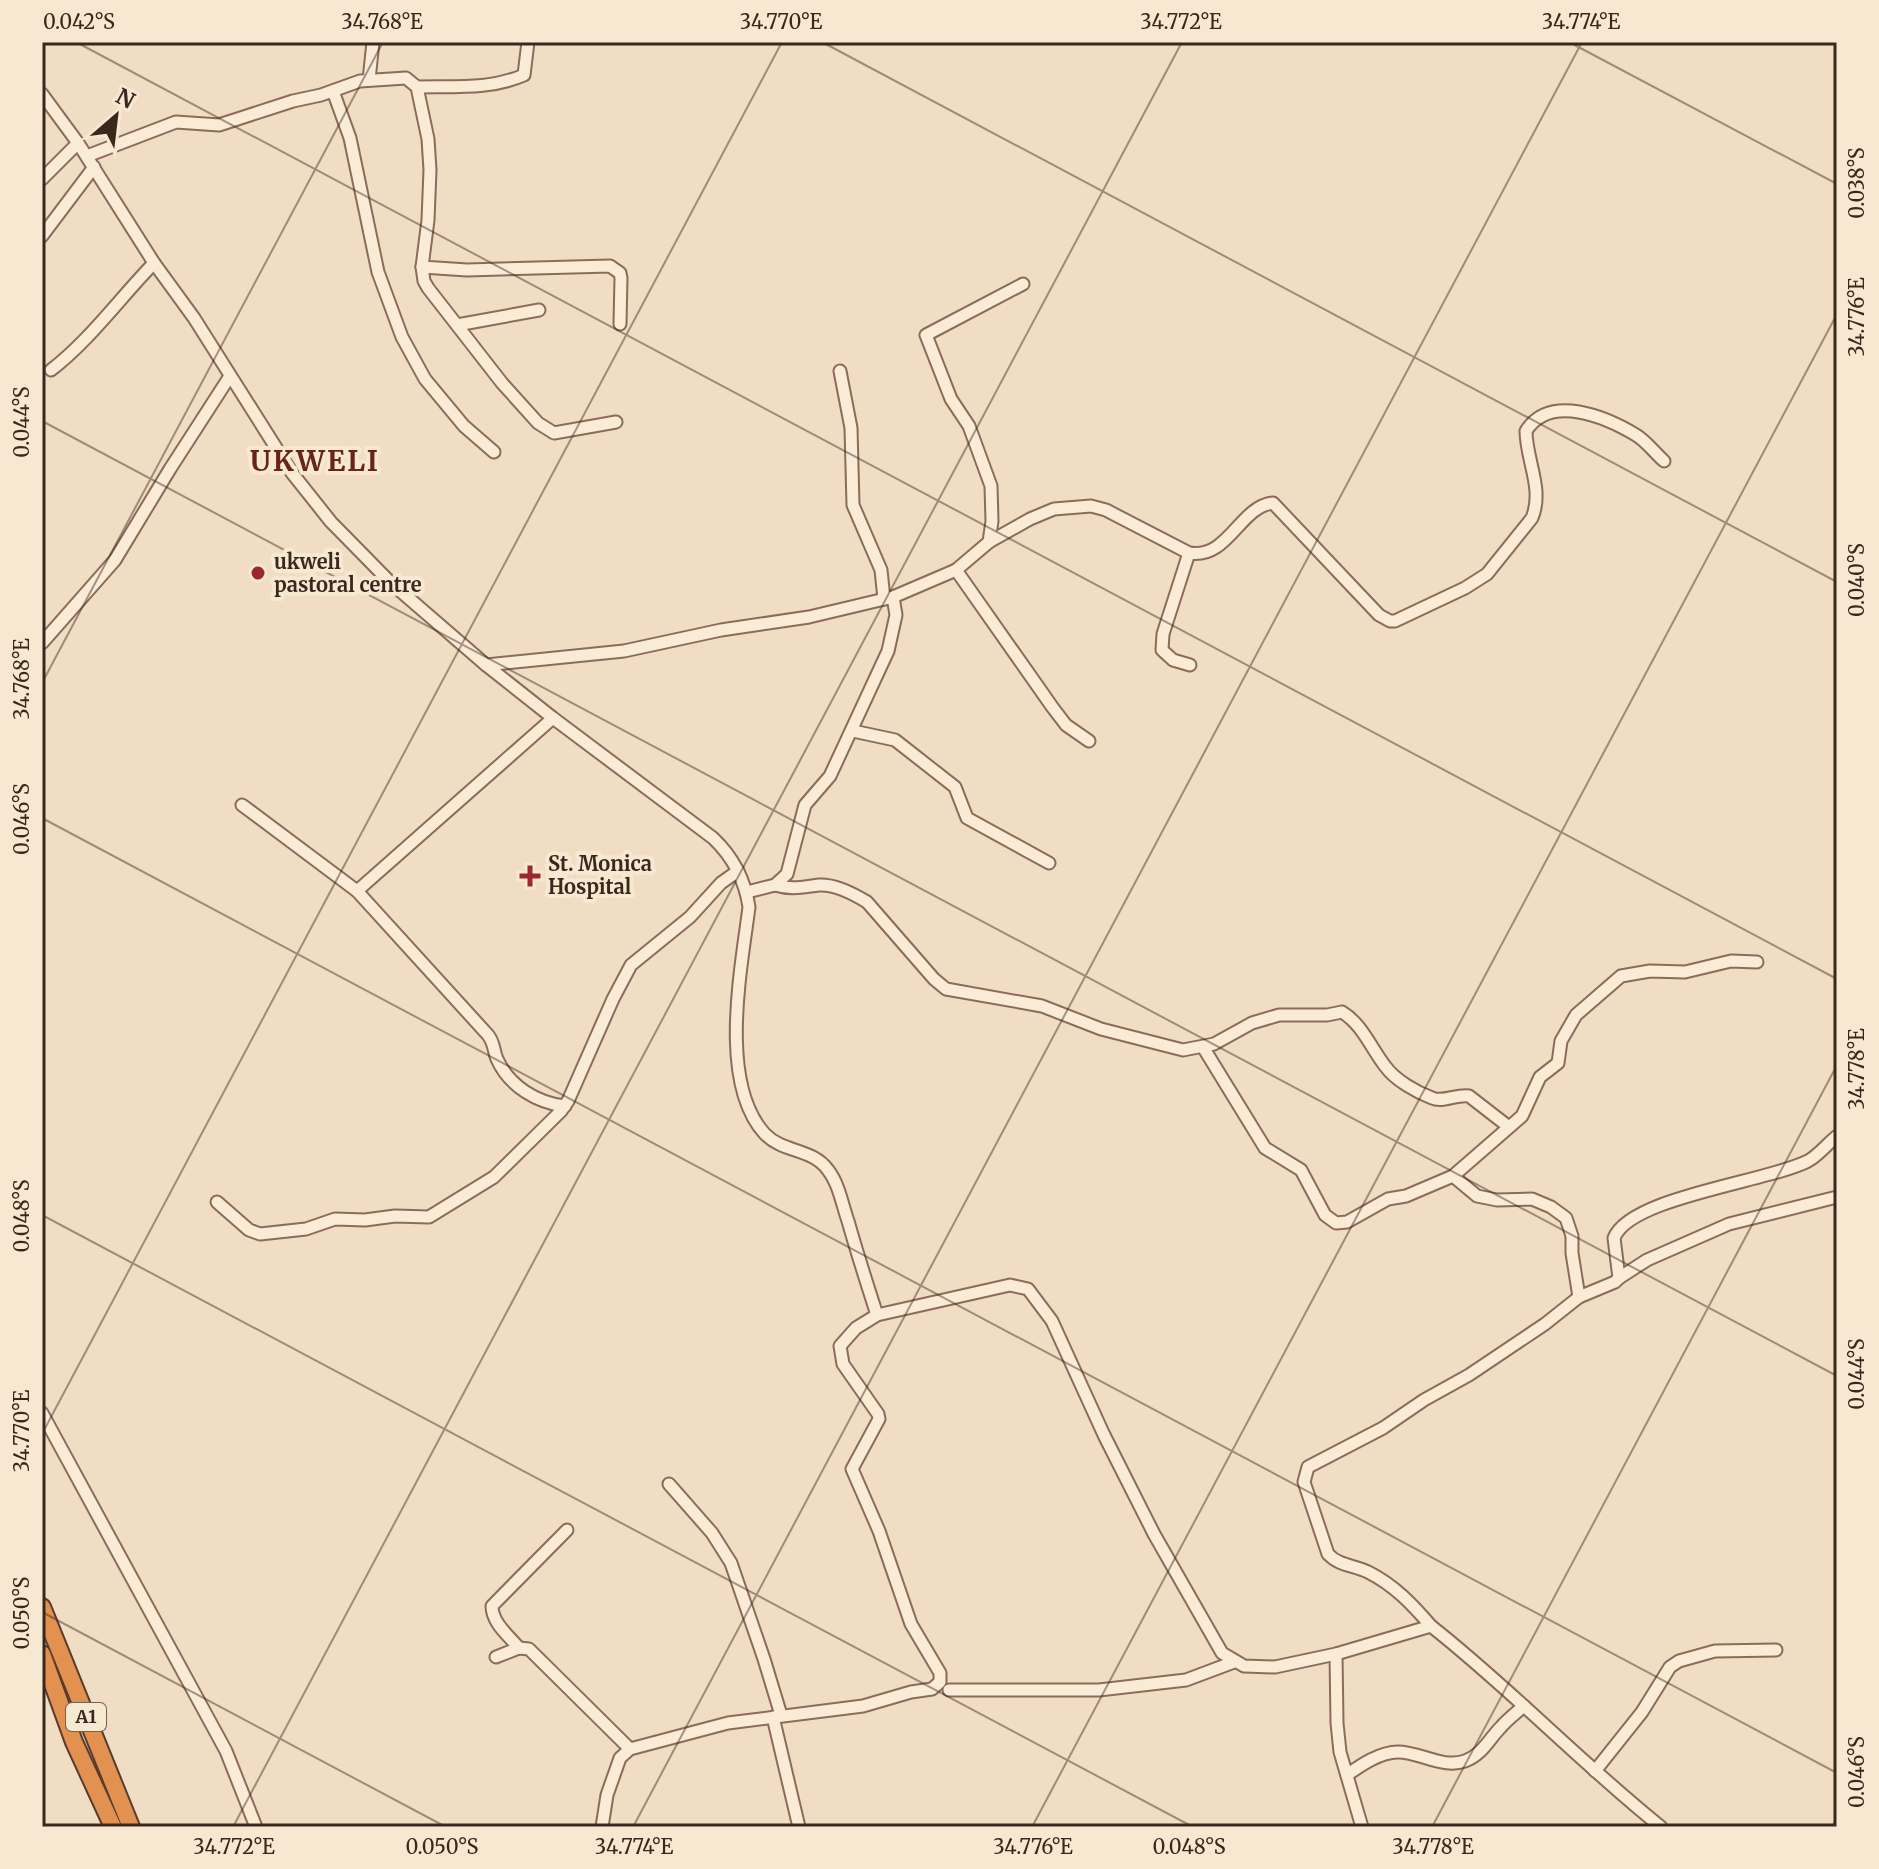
<svg xmlns="http://www.w3.org/2000/svg" width="1879" height="1869" font-family="Merriweather,serif">
  <style>
    .lines { fill: none; stroke-linecap: round; stroke-linejoin: round }
    .minor-casing { stroke: #8a6d59; stroke-width: 15 }
    .highway-casing { stroke: #583c2d; stroke-width: 20 }
    .minor { stroke: #faebd6; stroke-width: 11 }
    .highway { stroke: #e29150; stroke-width: 16 }
    .ticks { fill: none; stroke: #3a281d; stroke-width: 2; stroke-opacity: 0.45 }
    .poi-dot { fill: #9b2735; stroke: #f7e8d2; stroke-width: 3 }
    .labels { text-anchor: middle; stroke-width: 8; stroke-linejoin: round; paint-order: stroke }
    .shield { fill: #f7e8d2; stroke: #736253; stroke-width: 2 }
    .shield-label { font-size: 18px; font-weight: bold; fill: #3a281d }
    .poi-label { font-size: 20px; font-weight: bold; fill: #3a281d; stroke: #f7e8d2; text-anchor: start }
    .district-label { font-size: 28px; font-weight: bold; letter-spacing: 2px; fill: #68231b; stroke: #f7e8d2 }
    .neatline { fill: none; stroke: #3a281d; stroke-width: 3 }
    .ticks-label { font-size: 20px; text-anchor: middle; fill: #3a281d }
  </style>
  <rect width="100%" height="100%" fill="#f0ddc3"/>
  <g class="lines">
    <defs>
      <g id="minor">
        <polyline points="369,80 373,42"/>
        <path d="M417,87C453,86 490,90 524,75L528,42"/>
        <polyline points="333,91 350,138 378,272 402,337 425,379 464,426 494,452"/>
        <path d="M42,94L78,143L154,263L194,318L292,473L331,522L390,582L486,665L553,718L713,838C733,857 745,880 749,907C741,970 718,1083 765,1134C783,1153 812,1148 828,1170C839,1184 842,1204 848,1221C857,1253 867,1284 877,1315L1010,1285L1028,1289L1052,1321L1104,1435L1154,1534L1222,1653L1244,1666L1275,1667L1336,1654L1431,1626C1511,1689 1581,1763 1661,1827"/>
        <polyline points="87,156 176,122 219,125 293,101 321,95 360,81 406,78 417,87 428,139 430,170 428,220 422,267 467,270 610,266 620,273 621,278 620,324"/>
        <polyline points="42,179 78,143"/>
        <polyline points="42,236 94,167"/>
        <polyline points="422,267 424,281 428,288 502,383 538,423 554,433 616,422"/>
        <polyline points="457,325 539,310"/>
        <path d="M51,370C89,341 120,298 154,263"/>
        <polyline points="840,371 851,428 853,505 881,570 884,599"/>
        <polyline points="989,542 992,521 991,486 969,426 951,399 926,335 1023,284"/>
        <polyline points="1189,553 1163,634 1162,650 1173,660 1190,665"/>
        <polyline points="956,570 1053,708 1066,725 1089,741"/>
        <polyline points="42,643 115,560 170,469 230,376"/>
        <path d="M486,665L624,651L721,630L809,617L893,597L956,570L989,542L1030,519L1054,509L1091,506L1106,510L1189,553C1228,560 1240,506 1273,503L1379,615L1390,621H1395L1465,588L1487,574L1532,518C1544,489 1526,460 1526,431C1550,393 1606,417 1636,435C1646,441 1655,453 1664,461"/>
        <polyline points="853,731 895,740 955,787 967,818 1049,863"/>
        <path d="M242,805L357,891L488,1035C495,1044 493,1050 497,1059C509,1086 537,1103 565,1106"/>
        <path d="M775,885C792,890 802,887 819,885C834,884 854,894 867,902L934,979L946,989L1042,1006L1101,1029L1183,1050L1214,1044L1252,1023L1279,1015H1327L1342,1012C1362,1024 1371,1048 1385,1066C1395,1080 1416,1092 1432,1098C1443,1103 1456,1094 1469,1096L1509,1127"/>
        <polyline points="357,891 553,718"/>
        <polyline points="747,892 775,885 787,874 805,805 830,776 888,651 896,615 893,597"/>
        <polyline points="1203,1047 1265,1148 1301,1170 1325,1215 1336,1223 1347,1222 1388,1199 1406,1196 1453,1176 1522,1116 1540,1077 1558,1063 1561,1041 1576,1015 1621,976 1650,971 1685,972 1731,961 1757,962"/>
        <polyline points="1453,1176 1477,1196 1497,1200 1532,1199 1551,1207 1566,1218 1572,1236 1572,1253 1579,1297"/>
        <polyline points="217,1202 249,1230 260,1234 306,1229 335,1219 365,1220 395,1216 429,1217 494,1177 561,1111 568,1101 613,999 631,965 690,917 721,883 738,871"/>
        <polyline points="1619,1278 1647,1260 1729,1224 1837,1197"/>
        <polyline points="42,1413 226,1751 256,1827"/>
        <polyline points="669,1484 712,1533 731,1563 764,1659 781,1715"/>
        <path d="M1431,1626C1412,1604 1394,1585 1368,1572C1354,1565 1339,1566 1328,1554L1304,1482L1308,1467L1383,1428L1424,1400L1469,1375L1545,1324L1579,1297L1615,1282L1619,1278L1614,1238C1630,1197 1767,1182 1808,1161C1819,1155 1827,1144 1837,1136"/>
        <path d="M519,1648C509,1636 492,1623 492,1606L567,1530"/>
        <polyline points="1336,1654 1337,1723 1340,1752 1362,1827"/>
        <polyline points="496,1657 519,1648 529,1649 630,1749"/>
        <polyline points="949,1690 1099,1690 1186,1680 1234,1662"/>
        <polyline points="773,1717 799,1827"/>
        <polyline points="1595,1771 1642,1712 1670,1667 1679,1661 1715,1651 1776,1650"/>
        <path d="M1347,1775C1361,1765 1380,1752 1398,1752C1420,1752 1443,1769 1465,1761C1482,1755 1489,1739 1501,1727C1508,1719 1516,1713 1524,1706"/>
        <polyline points="602,1827 607,1795 620,1758 630,1749 728,1723 863,1706 911,1692 932,1689 940,1682 940,1673 911,1624 879,1531 852,1469 879,1419 878,1414 843,1364 840,1346 856,1328 877,1315"/>
      </g>
      <g id="highway">
        <polyline points="42,1607 131,1827"/>
        <polyline points="42,1654 74,1742 113,1827"/>
      </g>
    </defs>
    <!-- minor casing -->
    <use href="#minor" class="minor-casing"/>
    <!-- highway casing -->
    <use href="#highway" class="highway-casing"/>
    <!-- minor -->
    <use href="#minor" class="minor"/>
    <!-- highway -->
    <use href="#highway" class="highway"/>
  </g>
  <!-- ticks -->
  <path class="ticks" d="M76,42L1837,979M822,42L1837,582M1569,42L1837,184M42,421L1837,1376M42,683L383,42M42,818L1837,1773M42,1215L1193,1827M42,1434L782,42M42,1612L446,1827M233,1827L1182,42M633,1827L1582,42M1032,1827L1837,314M1432,1827L1837,1065M1832,1827L1837,1817"/>
  <!-- markers -->
  <g class="poi-dot">
    <circle cx="258" cy="573" r="8"/>
    <path d="M526 864h8v8h8v8h-8v8h-8v-8h-8v-8h8z"/>
  </g>
  <g class="labels">
    <!-- shield labels -->
    <rect class="shield" x="66" y="1703" width="40" height="28" rx="6"/>
    <g class="shield-label">
      <text x="86" y="1723">A1</text>
    </g>
    <!-- poi labels -->
    <g class="poi-label">
      <text x="274" y="569">ukweli<tspan x="274" dy="23">pastoral centre</tspan></text>
      <text x="548" y="871">St. Monica<tspan x="548" dy="23">Hospital</tspan></text>
    </g>
    <!-- district labels -->
    <g class="district-label">
      <text x="315" y="471">UKWELI</text>
    </g>
  </g>
  <!-- border -->
  <rect width="1879" height="1869" fill="none" stroke="#f7e8d2" stroke-width="88"/>
  <!-- north arrow -->
  <g transform="translate(116 116) rotate(28)" stroke="#f7e8d2" stroke-width="6" paint-order="stroke">
  <path d="M0-6L14 30L0 20L-14 30Z" fill="#3a281d"/>
  <text y="-12" font-size="22" font-weight="bold" text-anchor="middle" fill="#3a281d">N</text>
  </g>
  <rect x="44" y="44" width="1791" height="1781" class="neatline"/>
  <g class="ticks-label">
    <text x="79" y="29">0.042°S</text>
    <text x="382" y="29">34.768°E</text>
    <text x="781" y="29">34.770°E</text>
    <text x="1181" y="29">34.772°E</text>
    <text x="1581" y="29">34.774°E</text>
    <text transform="translate(1857 183) rotate(-90)" y="7">0.038°S</text>
    <text transform="translate(1857 317) rotate(-90)" y="7">34.776°E</text>
    <text transform="translate(22 422) rotate(-90)" y="7">0.044°S</text>
    <text transform="translate(1857 580) rotate(-90)" y="7">0.040°S</text>
    <text transform="translate(22 679) rotate(-90)" y="7">34.768°E</text>
    <text transform="translate(22 819) rotate(-90)" y="7">0.046°S</text>
    <text transform="translate(1857 1069) rotate(-90)" y="7">34.778°E</text>
    <text transform="translate(22 1216) rotate(-90)" y="7">0.048°S</text>
    <text transform="translate(1857 1374) rotate(-90)" y="7">0.044°S</text>
    <text transform="translate(22 1431) rotate(-90)" y="7">34.770°E</text>
    <text transform="translate(22 1613) rotate(-90)" y="7">0.050°S</text>
    <text transform="translate(1857 1772) rotate(-90)" y="7">0.046°S</text>
    <text x="234" y="1854">34.772°E</text>
    <text x="442" y="1854">0.050°S</text>
    <text x="634" y="1854">34.774°E</text>
    <text x="1033" y="1854">34.776°E</text>
    <text x="1189" y="1854">0.048°S</text>
    <text x="1433" y="1854">34.778°E</text>
  </g>
</svg>
